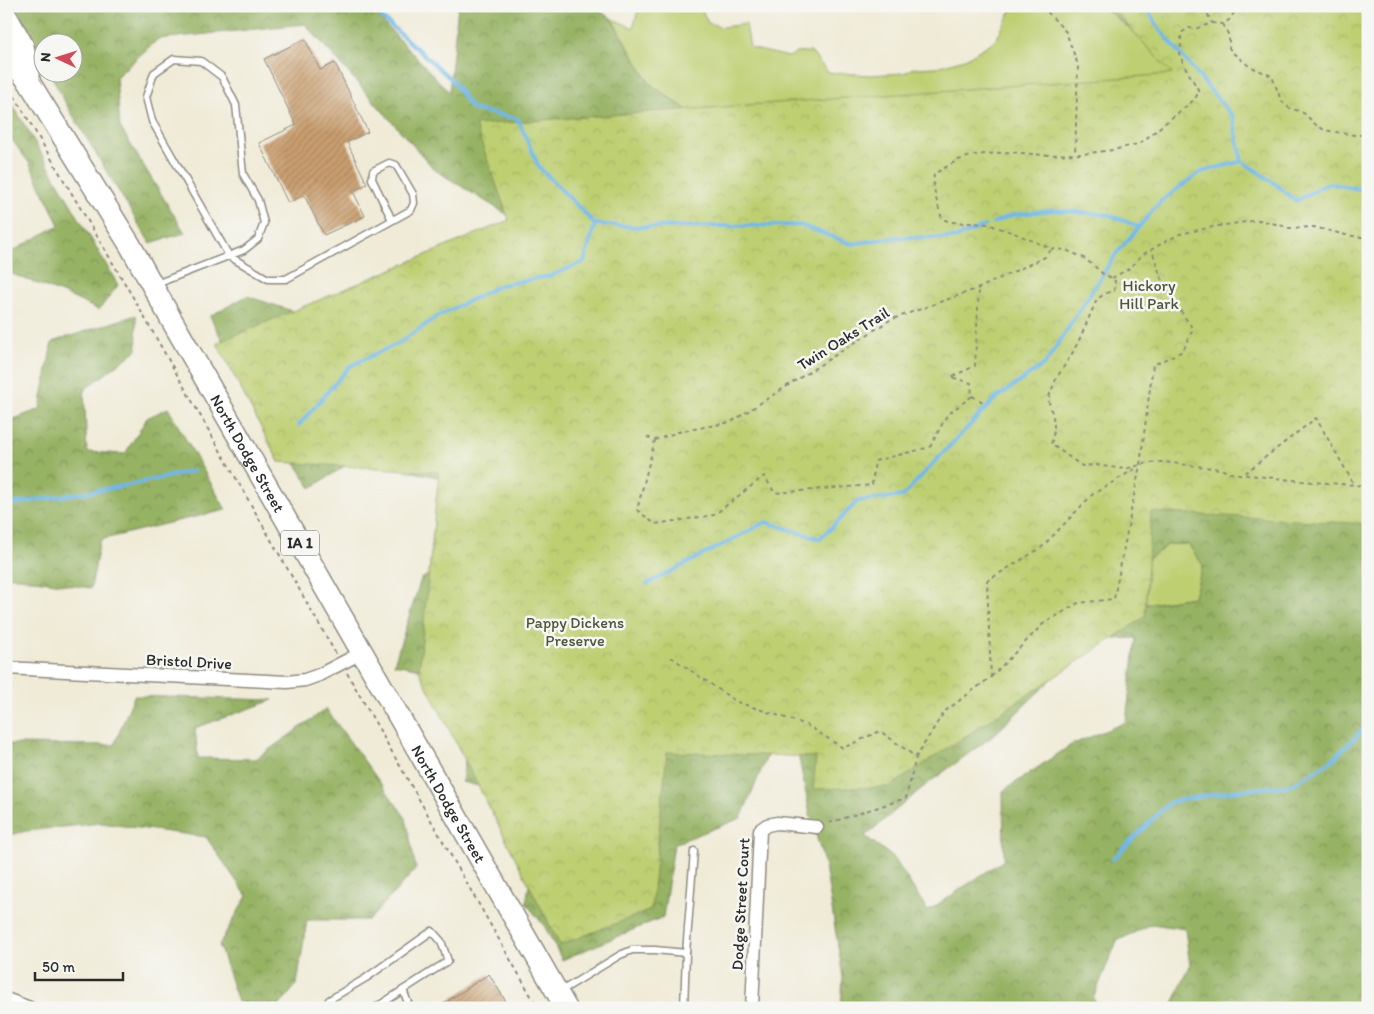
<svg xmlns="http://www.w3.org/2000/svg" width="1374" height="1014" font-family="Itim,sans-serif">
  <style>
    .grass { fill: #becf72; stroke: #747d4e }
    .forest { fill: url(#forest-crowns); stroke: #606e48; fill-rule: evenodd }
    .park { fill: url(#park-crowns); stroke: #747d4e }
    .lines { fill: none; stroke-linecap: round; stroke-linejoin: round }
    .stream { stroke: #70b8e7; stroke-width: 4 }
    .building { fill: url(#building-hatch) }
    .lane-casing { stroke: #8e8b81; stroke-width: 9 }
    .street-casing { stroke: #8e8b81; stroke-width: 15 }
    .primary-casing { stroke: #8e8b81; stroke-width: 24 }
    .path { stroke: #8e8b81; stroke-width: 2; stroke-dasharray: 4 4; stroke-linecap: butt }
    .lane { stroke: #fff; stroke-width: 6 }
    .street { stroke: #fff; stroke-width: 12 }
    .primary { stroke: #fff; stroke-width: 21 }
    .labels { text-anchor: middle; stroke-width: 5; stroke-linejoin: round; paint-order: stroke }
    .shield { fill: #f6f6f2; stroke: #686867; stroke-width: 1 }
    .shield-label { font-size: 15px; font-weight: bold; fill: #2b2b2b }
    .park-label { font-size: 16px; fill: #50543d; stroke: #f6f6f2 }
    .street-label { font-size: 16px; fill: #2b2b2b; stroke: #f6f6f2 }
  </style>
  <defs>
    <pattern id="forest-crowns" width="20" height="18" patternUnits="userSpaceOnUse" patternTransform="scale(1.25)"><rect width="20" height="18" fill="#96b264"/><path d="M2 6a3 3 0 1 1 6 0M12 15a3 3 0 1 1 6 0" fill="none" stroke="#7b9153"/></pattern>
    <pattern id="park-crowns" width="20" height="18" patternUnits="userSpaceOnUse" patternTransform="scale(1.25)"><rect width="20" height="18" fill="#becf72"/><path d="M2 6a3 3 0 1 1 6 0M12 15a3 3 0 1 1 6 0" fill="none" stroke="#a3b263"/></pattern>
    <pattern id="building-hatch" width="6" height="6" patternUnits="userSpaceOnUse" patternTransform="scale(1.25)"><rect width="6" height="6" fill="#ca9f70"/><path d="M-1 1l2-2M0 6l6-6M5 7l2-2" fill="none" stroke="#a4825c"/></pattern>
  </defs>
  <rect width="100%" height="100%" fill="#f6f6f2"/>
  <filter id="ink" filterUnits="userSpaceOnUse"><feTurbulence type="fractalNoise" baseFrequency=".02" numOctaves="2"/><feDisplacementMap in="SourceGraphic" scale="10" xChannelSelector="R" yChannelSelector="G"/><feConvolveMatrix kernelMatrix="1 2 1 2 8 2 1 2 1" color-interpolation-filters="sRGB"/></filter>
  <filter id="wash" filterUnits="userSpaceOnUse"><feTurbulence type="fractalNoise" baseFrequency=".0096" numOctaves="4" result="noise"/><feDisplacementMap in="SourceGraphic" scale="20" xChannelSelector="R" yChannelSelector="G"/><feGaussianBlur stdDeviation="1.12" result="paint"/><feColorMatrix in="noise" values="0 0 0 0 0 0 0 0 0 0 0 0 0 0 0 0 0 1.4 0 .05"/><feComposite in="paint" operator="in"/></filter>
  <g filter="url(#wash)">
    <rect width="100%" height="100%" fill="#f0ebd7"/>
    <!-- grass -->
    <g class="grass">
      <polygon points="644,6 700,6 708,23 723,27 746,24 750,48 789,57 796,53 811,52 828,72 869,75 904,73 913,68 936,67 965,59 996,40 1013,7 1011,6 1102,6 1150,45 1192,88 710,126 650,84 611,18 633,28 638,10"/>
      <polygon points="1169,544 1188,544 1203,565 1194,597 1136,606 1137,567"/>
    </g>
    <!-- forest -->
    <g class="forest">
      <path d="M16,6H368L449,92L458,6H591L611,18L650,84L710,126L1200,101L1150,45L1102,6H1196L1368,501V1008H1171L1190,966L1185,929L1152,924L1117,941L1093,999L1104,1008H841L843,977L825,866L810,814L796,744L773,742L741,818L674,844L663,917L562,960L545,927L526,903L543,802L462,782L476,679L394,664L421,579L478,546L482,486L354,460L311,488L238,372L210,316L247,296L304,315L516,220L435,170L305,24L158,39L116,77L120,127L185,233L150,243L66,104L50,73L72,72V42H42V58ZM1169,544H1188L1203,565L1194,597L1136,606L1137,567ZM1136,638L1126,722L1071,745L1003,791L1004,860L928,911L894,858L865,836L927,784L994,735L1092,640Z"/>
      <polygon points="6,93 118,285 99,310 62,293 9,273 6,275 6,255 59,225 30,164 6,132"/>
      <polygon points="136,315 137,350 84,390 87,452 125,454 147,418 168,408 226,510 177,521 100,540 91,588 6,576 6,422 40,409 52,342"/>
      <polygon points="134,696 273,700 195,728 198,758 256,759 326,709 406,818 416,869 369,920 307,920 297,984 280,1005 238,1002 219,945 247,896 206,837 101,823 26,831 6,836 6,744 114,745"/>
    </g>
    <!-- park -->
    <polygon class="park" points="1110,6 1368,6 1368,524 1151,512 1145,617 889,787 813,789 816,757 667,752 651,910 560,945 419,671 439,472 279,462 217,343 509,220 475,125 1172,74"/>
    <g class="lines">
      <!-- stream -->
      <g class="stream">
        <polyline points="1146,6 1157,26 1233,117 1242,161 1274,183 1296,201 1329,183 1368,191"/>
        <polyline points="378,14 452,80 472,109 518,119 539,167 595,224 640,227 800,225 852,244 897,237 955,238 985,226"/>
        <polyline points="993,223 1012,215 1053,210 1110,215 1139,227"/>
        <polyline points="299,425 350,366 397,344 440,315 501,285 550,276 584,262 595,224"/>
        <polyline points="6,505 124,486 193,471"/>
        <polyline points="647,584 766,522 820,539 858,501 903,496 939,457 995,399 1045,364 1116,254 1161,201 1201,172 1242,161"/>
        <polyline points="1113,859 1170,802 1233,791 1292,785 1331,761 1368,725"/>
      </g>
    </g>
    <g id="blocks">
      <!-- building -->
      <g class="building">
        <polygon points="305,39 320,70 335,63 368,132 347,142 367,184 353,191 365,216 324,235 304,195 288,203 259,143 296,125 264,59"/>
        <polygon points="489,974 510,1008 441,1008 440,1006"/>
      </g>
    </g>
  </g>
  <g filter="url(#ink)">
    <use href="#blocks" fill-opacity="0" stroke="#8e8b81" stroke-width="1"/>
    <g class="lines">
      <defs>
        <g id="lane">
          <polyline points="156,284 244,250 258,239 264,223 258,200 243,174 236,105 222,77 201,61 174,59 154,73 146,97 152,121 229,256 268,279 286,279 411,210 414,203 413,194 396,165 389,163 373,171 372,179 392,220"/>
          <polyline points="686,953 694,851"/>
          <polyline points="561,991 620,955 632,950 655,950 686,953 684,1008"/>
          <polyline points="329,1008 329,1000 366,978 432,931 441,941 448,961 403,990 410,1008"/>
          <polyline points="375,1008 403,990"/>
        </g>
        <g id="street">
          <polyline points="6,668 287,682 305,680 319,675 363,652"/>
          <polyline points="6,999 30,1008"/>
          <polyline points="752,1008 760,830 767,825 777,823 817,827"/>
        </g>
        <g id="primary">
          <polyline points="6,16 23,46 29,80"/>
          <path id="s1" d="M6,53L29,82L130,245L171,319L566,1008"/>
        </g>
      </defs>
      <!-- lane casing -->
      <use href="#lane" class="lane-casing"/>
      <!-- street casing -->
      <use href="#street" class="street-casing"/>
      <!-- primary casing -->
      <use href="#primary" class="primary-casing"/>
      <!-- path -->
      <g class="path">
        <polyline points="1042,6 1066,32 1078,65 1075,154"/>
        <polyline points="1208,6 1208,15 1212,23"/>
        <path d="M1239,6L1229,20L1223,24L1212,23L1195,29L1189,28L1181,33V47L1179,53L1184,65L1199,91L1195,99L1143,141L1134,145L1113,150L1082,154L1043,155L1010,152L974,155L958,160L934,174C932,189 938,205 942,219L952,222L987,224L1014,233L1052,249L1066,250L1082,257L1093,265L1103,274L1112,278L1115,281L1114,291L1106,293L1097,299L1081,336L1073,352L1056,379L1048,399C1053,417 1057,424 1051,444L1082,466L1095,465L1125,469L1148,463L1164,462L1221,469L1230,473L1301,481L1368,486"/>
        <polyline points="1223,24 1229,36 1229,48 1233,53 1249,66 1272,76 1281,100 1289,108 1299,111 1305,114 1315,124 1324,130 1354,135 1368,135"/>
        <polyline points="6,82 134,299 336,654"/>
        <polyline points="1112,278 1130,268 1142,255 1166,241 1180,234 1212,227 1259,220 1280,225 1289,228 1314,227 1346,235 1368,238"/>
        <polyline points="972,396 983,402"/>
        <polyline points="647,437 655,440 678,432 731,422 890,320 979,288 1045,257 1052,249"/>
        <polyline points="655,440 637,510 655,524 714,515 764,476 775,493 872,485 875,461 930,447 947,415 972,396 971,383 951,377 975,366 979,288"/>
        <polyline points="1245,473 1316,418 1355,486"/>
        <polyline points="671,657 737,702 807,725 843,748 880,731 916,757 944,712 991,677 987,581 1042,547 1093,494 1138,467"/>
        <polyline points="347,673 538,1008"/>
        <polyline points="991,677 1043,624 1078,603 1114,599 1140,465 1153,365 1183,351 1193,329 1164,287 1152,250"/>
        <polyline points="829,823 906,798 916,757"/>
      </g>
      <!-- lane -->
      <use href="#lane" class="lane"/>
      <!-- street -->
      <use href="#street" class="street"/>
      <!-- primary -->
      <use href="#primary" class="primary"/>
    </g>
  </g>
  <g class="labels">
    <!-- shield labels -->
    <rect class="shield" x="281" y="530.5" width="38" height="25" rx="4"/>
    <g class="shield-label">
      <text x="300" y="548">IA 1</text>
    </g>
    <!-- park labels -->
    <g class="park-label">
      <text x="1149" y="291">Hickory<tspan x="1149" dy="18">Hill Park</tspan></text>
      <text x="575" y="628">Pappy Dickens<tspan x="575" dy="18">Preserve</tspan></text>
    </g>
    <!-- street labels -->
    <g class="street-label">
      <text transform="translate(843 338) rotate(-32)" y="6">Twin Oaks Trail</text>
      <text dy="6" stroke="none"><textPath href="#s1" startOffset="468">North Dodge Street</textPath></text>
      <text transform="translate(189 661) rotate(3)" y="6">Bristol Drive</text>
      <text dy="6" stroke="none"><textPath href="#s1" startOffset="872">North Dodge Street</textPath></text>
      <text transform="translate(740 904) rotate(-87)" y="6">Dodge Street Court</text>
    </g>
  </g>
  <!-- margin -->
  <rect width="1374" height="1014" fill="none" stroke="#f6f6f2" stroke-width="25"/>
  <!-- north arrow -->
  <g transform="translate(58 58) rotate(274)"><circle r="24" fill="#f6f6f2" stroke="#a5a5a2"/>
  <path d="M0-4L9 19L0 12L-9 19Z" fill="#d1495b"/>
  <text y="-8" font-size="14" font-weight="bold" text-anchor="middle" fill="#2b2b2b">N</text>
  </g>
  <!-- scale -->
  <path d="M35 972v8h88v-8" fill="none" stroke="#2b2b2b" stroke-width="2.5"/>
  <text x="42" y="972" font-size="15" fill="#2b2b2b" stroke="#f6f6f2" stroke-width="4" paint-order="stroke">50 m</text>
</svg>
